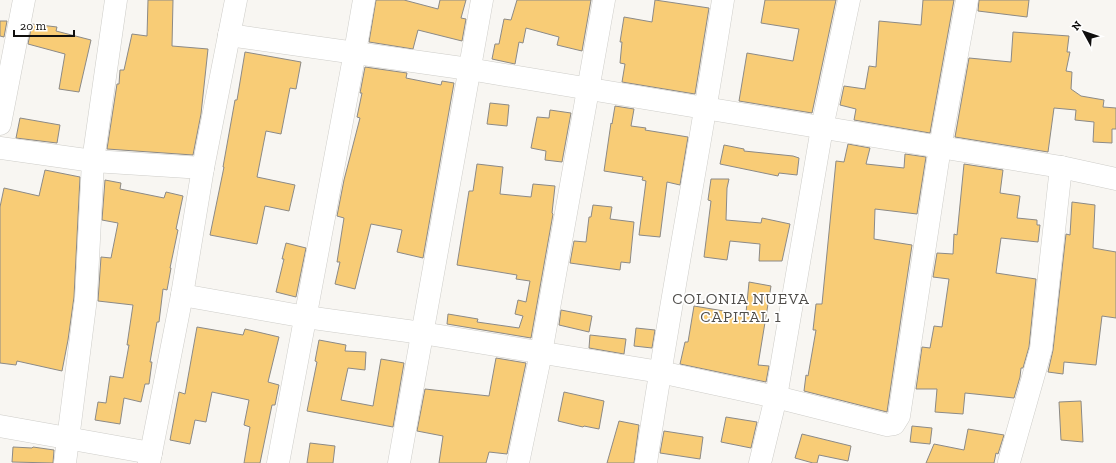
<svg xmlns="http://www.w3.org/2000/svg" width="1116" height="463" font-family="'Zilla Slab',serif">
  <style>
    .building { fill: #f8cc76; stroke: #8c8a87 }
    .lines { fill: none; stroke-linecap: round; stroke-linejoin: round }
    .minor-casing { stroke: #cecdc9; stroke-width: 23 }
    .tertiary-casing { stroke: #cecdc9; stroke-width: 23 }
    .minor { stroke: #fff; stroke-width: 22 }
    .tertiary { stroke: #fff; stroke-width: 22 }
    .labels { text-anchor: middle; stroke-width: 3.5; stroke-linejoin: round; paint-order: stroke }
    .neighbourhood-label { font-size: 16px; letter-spacing: 1px; fill: #504e4b; stroke: #fff }
  </style>
  <rect width="100%" height="100%" fill="#f8f6f2"/>
  <!-- building -->
  <g class="building">
    <polygon points="148,0 173,0 172,46 208,49 201,114 193,155 107,149 117,84 119,84 120,70 124,70 132,34 147,36"/>
    <polygon points="376,0 404,0 438,9 440,0 466,0 461,18 466,19 462,41 418,30 413,49 369,42"/>
    <polygon points="517,0 591,0 582,51 557,45 559,37 526,28 523,43 519,42 515,64 492,59 495,44 499,44 504,19 511,20"/>
    <polygon points="655,0 709,8 695,94 622,82 625,64 620,63 622,42 620,42 624,17 652,22"/>
    <polygon points="765,0 836,0 812,113 739,101 747,53 793,61 799,29 761,23"/>
    <polygon points="923,0 954,0 930,133 854,120 856,109 840,105 844,86 865,89 869,66 876,67 879,21 921,25"/>
    <polygon points="979,0 1029,0 1027,17 978,11"/>
    <polygon points="0,21 7,21 4,37 0,36"/>
    <polygon points="32,24 57,27 56,31 91,40 79,92 59,89 65,54 28,44"/>
    <polygon points="1013,32 1069,36 1067,52 1070,52 1066,71 1072,72 1071,89 1081,96 1104,100 1103,107 1116,108 1116,129 1112,129 1112,143 1093,142 1094,122 1075,120 1076,110 1054,108 1048,152 955,137 969,58 1011,62"/>
    <polygon points="245,52 301,62 296,89 290,88 281,134 266,131 257,177 295,185 289,211 265,206 257,244 210,235 224,167 223,167 235,100 237,100"/>
    <polygon points="365,67 407,73 406,78 441,85 442,81 454,83 423,258 397,252 402,230 371,224 355,289 335,284 340,262 337,262 344,218 337,216 344,180 360,118 357,117 362,93 360,93"/>
    <polygon points="490,103 509,105 507,126 487,124"/>
    <polygon points="615,106 634,109 631,126 646,128 645,130 688,137 680,185 667,182 660,237 639,235 646,181 642,180 643,177 604,171 611,123 612,124"/>
    <polygon points="550,110 571,113 562,162 545,160 546,151 531,148 537,117 549,118"/>
    <polygon points="20,118 60,125 57,143 16,138"/>
    <polygon points="848,144 870,148 866,164 904,168 905,154 926,157 917,214 875,209 874,239 912,245 887,412 804,391 806,375 808,376 816,330 813,330 816,304 822,304 836,161 844,162"/>
    <polygon points="724,145 744,149 744,151 793,156 799,158 797,175 779,173 778,176 720,164"/>
    <polygon points="477,164 503,167 500,194 531,197 533,184 555,186 552,213 553,214 531,338 447,324 448,314 478,319 477,322 519,328 523,316 515,314 518,300 526,302 530,281 516,279 517,275 457,265 469,191 473,191"/>
    <polygon points="964,164 1003,170 1000,193 1020,196 1017,218 1037,220 1037,225 1040,225 1038,242 1001,238 996,273 1036,279 1029,347 1023,368 1021,368 1020,377 1014,398 965,393 963,414 935,412 937,389 916,389 922,347 930,348 934,326 942,327 949,279 933,277 937,253 953,254 954,234 957,235"/>
    <polygon points="45,170 80,177 74,297 68,340 62,371 17,361 16,365 0,363 0,207 4,188 39,196"/>
    <polygon points="711,179 729,179 727,188 726,220 761,223 762,218 790,224 782,261 759,261 760,244 730,241 727,260 704,257 711,201 708,200"/>
    <polygon points="105,180 121,183 120,189 164,198 166,192 183,196 176,229 178,230 170,268 171,268 167,290 163,289 159,322 157,322 150,362 152,362 149,384 145,384 141,402 124,398 120,424 95,420 98,402 106,403 110,376 123,378 129,345 127,345 133,305 98,301 101,257 111,258 118,223 102,220"/>
    <polygon points="1072,202 1095,205 1093,248 1116,252 1116,318 1102,316 1096,365 1064,362 1063,374 1048,372 1053,350 1066,234 1070,235"/>
    <polygon points="593,205 612,207 610,219 634,222 630,263 621,262 620,270 570,263 574,241 586,242 589,217 591,217"/>
    <polygon points="286,243 306,248 296,297 276,292 284,259 282,259"/>
    <polygon points="749,282 771,286 758,365 769,366 766,382 680,364 685,342 688,342 694,306 742,314 742,313 746,313"/>
    <polygon points="561,310 592,316 589,332 559,325"/>
    <polygon points="197,327 243,335 245,329 279,337 268,382 279,385 275,405 272,405 260,463 244,463 250,427 244,425 249,400 212,392 206,422 195,420 190,444 170,440 179,392 185,394"/>
    <polygon points="636,328 655,330 652,348 634,346"/>
    <polygon points="590,335 626,339 624,354 589,348"/>
    <polygon points="319,340 346,345 345,351 366,352 365,370 348,368 341,400 373,406 381,359 404,363 393,427 307,411 317,362 315,361"/>
    <polygon points="496,358 526,363 507,454 489,452 486,463 439,463 443,436 417,431 425,389 489,396"/>
    <polygon points="564,392 604,401 599,429 584,426 583,427 558,421"/>
    <polygon points="1081,401 1083,442 1061,440 1059,402"/>
    <polygon points="726,417 757,422 751,448 721,442"/>
    <polygon points="619,421 639,425 634,463 607,463"/>
    <polygon points="912,426 932,428 930,444 910,442"/>
    <polygon points="968,429 1004,435 998,454 996,453 994,463 926,463 934,444 964,450"/>
    <polygon points="664,431 703,437 700,459 660,453"/>
    <polygon points="802,434 851,446 848,461 819,455 817,463 813,463 795,458"/>
    <polygon points="310,443 335,446 333,463 307,463"/>
    <polygon points="13,447 32,448 33,447 54,450 53,463 12,462"/>
  </g>
  <g class="lines">
    <defs>
      <g id="minor">
        <polyline points="229,35 469,69 1061,167 1116,179"/>
        <polyline points="0,124 24,0"/>
        <polyline points="182,295 306,317 422,333 660,372 776,397 887,425 894,424 899,416 940,147 967,0"/>
        <polyline points="0,426 151,453"/>
        <polyline points="1009,462 1041,349 1061,167"/>
        <polyline points="65,463 86,298 93,161"/>
        <polyline points="278,463 355,52 364,0"/>
        <polyline points="399,463 482,0"/>
        <polyline points="518,463 541,353 604,0"/>
        <path d="M646,463C669,308 699,155 723,0"/>
        <polyline points="760,463 776,397 822,128 849,0"/>
      </g>
      <g id="tertiary">
        <polyline points="0,148 93,161 203,168"/>
        <polyline points="93,161 116,0"/>
        <polyline points="149,463 182,295 203,168 236,0"/>
      </g>
    </defs>
    <!-- minor casing -->
    <use href="#minor" class="minor-casing"/>
    <!-- tertiary casing -->
    <use href="#tertiary" class="tertiary-casing"/>
    <!-- minor -->
    <use href="#minor" class="minor"/>
    <!-- tertiary -->
    <use href="#tertiary" class="tertiary"/>
  </g>
  <g class="labels">
    <!-- neighbourhood labels -->
    <g class="neighbourhood-label">
      <text x="741" y="304">COLONIA NUEVA<tspan x="741" dy="18">CAPITAL 1</tspan></text>
    </g>
  </g>
  <!-- north arrow -->
  <g transform="translate(1084 32) rotate(310)" stroke="#ffffff" stroke-width="3" paint-order="stroke">
  <path d="M0-3L7 15L0 10L-7 15Z" fill="#100f0e"/>
  <text y="-6" font-size="11" font-weight="bold" text-anchor="middle" fill="#100f0e">N</text>
  </g>
  <!-- scale -->
  <path d="M14 30v6h60v-6" fill="none" stroke="#100f0e" stroke-width="2"/>
  <text x="20" y="30" font-size="12" fill="#100f0e" stroke="#ffffff" stroke-width="3" paint-order="stroke">20 m</text>
</svg>
